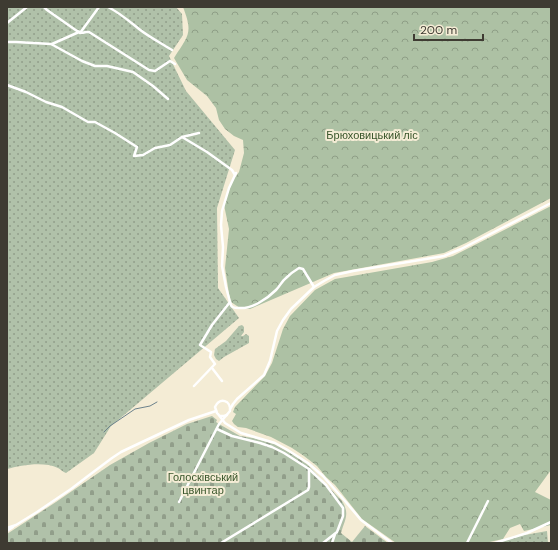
<svg xmlns="http://www.w3.org/2000/svg" width="558" height="550" font-family="'DM Sans',sans-serif">
  <style>
    .grass { fill: url(#grass-dots) }
    .forest { fill: url(#forest-crowns) }
    .cemetery { fill: url(#cemetery-stones) }
    .lines { fill: none; stroke-linecap: round; stroke-linejoin: round }
    .stream { stroke: #6c828c; stroke-width: 1 }
    .minor { stroke: #fff; stroke-width: 2.5 }
    .labels { text-anchor: middle; stroke-width: 4; stroke-linejoin: round; paint-order: stroke }
    .park-label { font-size: 11px; fill: #39562b; stroke: #f4ecd5 }
  </style>
  <defs>
    <pattern id="grass-dots" width="8" height="8" patternUnits="userSpaceOnUse"><rect width="8" height="8" fill="#b0c1a9"/><path d="M2 2h.1M6 6h.1" fill="none" stroke="#919e8a" stroke-width="1.8" stroke-linecap="round"/></pattern>
    <pattern id="forest-crowns" width="20" height="18" patternUnits="userSpaceOnUse"><rect width="20" height="18" fill="#adc1a4"/><path d="M2 6a3 3 0 1 1 6 0M12 15a3 3 0 1 1 6 0" fill="none" stroke="#8e9e86"/></pattern>
    <pattern id="cemetery-stones" width="16" height="16" patternUnits="userSpaceOnUse"><rect width="16" height="16" fill="#b0c1a9"/><path d="M2 7V4a2 2 0 0 1 4 0v3zM10 15v-3a2 2 0 0 1 4 0v3z" fill="#919e8a"/></pattern>
  </defs>
  <rect width="100%" height="100%" fill="#f4ecd5"/>
  <!-- grass -->
  <g class="grass">
    <path d="M7,7H176L182,14L183,35L169,56L186,91L235,150L217,208L218,288L239,318L111,426L94,453L66,473C63,472 60,469 58,468C44,461 21,465 7,469Z"/>
    <polygon points="242,325 244,327 244,332 241,336 243,336 246,334 249,336 249,343 224,357 219,361 216,359 214,355 215,349 226,341 239,326"/>
    <polygon points="547,531 548,543 497,543 519,536"/>
  </g>
  <!-- forest -->
  <g class="forest">
    <path d="M183,7H551V198L466,243L444,253L334,273L250,309L240,308L231,302L229,294L225,268L229,229L224,205L226,198L233,180L239,172L244,153L243,140L234,136L225,129L219,120L216,108L207,96L187,80L174,58C189,35 193,33 183,7Z"/>
    <polygon points="551,206 551,470 535,492 551,500 551,525 524,531 520,524 510,528 503,539 485,543 396,543 362,519 335,485 326,477 317,466 304,456 292,448 271,437 246,428 238,427 234,424 232,421 236,414 233,412 235,407 265,376 272,363 283,329 290,316 315,290 335,279 432,262 453,256"/>
  </g>
  <!-- cemetery -->
  <path class="cemetery" d="M212,416L217,420L216,422L219,424L240,436L253,438L274,444L292,454L308,465L342,501C350,514 345,519 341,533L352,542L365,526L388,543H7V534L56,502L110,465L149,443L187,424Z"/>
  <g class="lines">
    <!-- stream -->
    <polyline class="stream" points="104,432 110,426 135,409 150,406 157,402"/>
    <!-- minor -->
    <g class="minor">
      <polyline points="44,7 47,10 77,31 82,33 86,32 89,32 149,70 155,71 170,61 175,64"/>
      <path d="M108,7C120,13 129,21 139,29C149,37 161,43 172,50"/>
      <polyline points="7,23 27,7"/>
      <polyline points="80,33 99,7"/>
      <polyline points="7,42 16,42 51,44 82,61 95,66 107,66 133,72 153,86 168,99"/>
      <polyline points="52,44 79,32"/>
      <polyline points="7,85 26,92 46,102 62,107 88,122 95,122 115,133 137,147 134,156 143,155 155,148 170,145 182,137 199,133"/>
      <polyline points="182,137 207,152 232,170 235,175"/>
      <path d="M230,302C231,308 234,308 239,308C252,309 267,299 276,290C280,286 282,281 286,278C290,274 294,271 299,268L303,269L314,287"/>
      <polyline points="212,368 222,381"/>
      <polyline points="194,386 215,364 210,357 211,352 200,345 212,325 230,302 226,287 222,266 223,247 221,225 222,211 226,198 229,188 236,173"/>
      <polyline points="230,409 233,404 237,399 264,375 270,361 277,331 283,320 291,309 314,287 324,281 335,275 353,271 444,256 461,249 551,203"/>
      <polyline points="218,414 225,423 241,433 275,443 286,449 308,463 323,476 345,501 361,520 392,543"/>
      <polyline points="220,416 224,416 227,415"/>
      <polyline points="217,429 232,436 260,443 272,447 284,453 309,469 326,485 343,508 343,516 337,532 323,543"/>
      <path d="M179,502L219,424L230,411C231,400 220,397 215,407L217,413"/>
      <polyline points="7,528 16,525 37,512 71,489 88,476 112,458 121,452 140,443 189,420 216,411"/>
      <polyline points="7,531 13,527"/>
      <polyline points="221,543 308,490 309,487 309,469"/>
      <polyline points="332,543 335,534"/>
      <polyline points="467,543 488,501"/>
      <polyline points="495,543 527,533 551,522"/>
    </g>
  </g>
  <g class="labels">
    <!-- park labels -->
    <g class="park-label">
      <text x="372" y="139">Брюховицький ліс</text>
      <text x="203" y="481">Голосківський<tspan x="203" dy="13">цвинтар</tspan></text>
    </g>
  </g>
  <!-- border -->
  <rect width="558" height="550" fill="none" stroke="#3e3b32" stroke-width="16"/>
  <!-- scale -->
  <path d="M414 34v6h69v-6" fill="none" stroke="#3e3b32" stroke-width="2"/>
  <text x="420" y="34" font-size="12" fill="#3e3b32" stroke="#f4ecd5" stroke-width="3" paint-order="stroke">200 m</text>
</svg>
